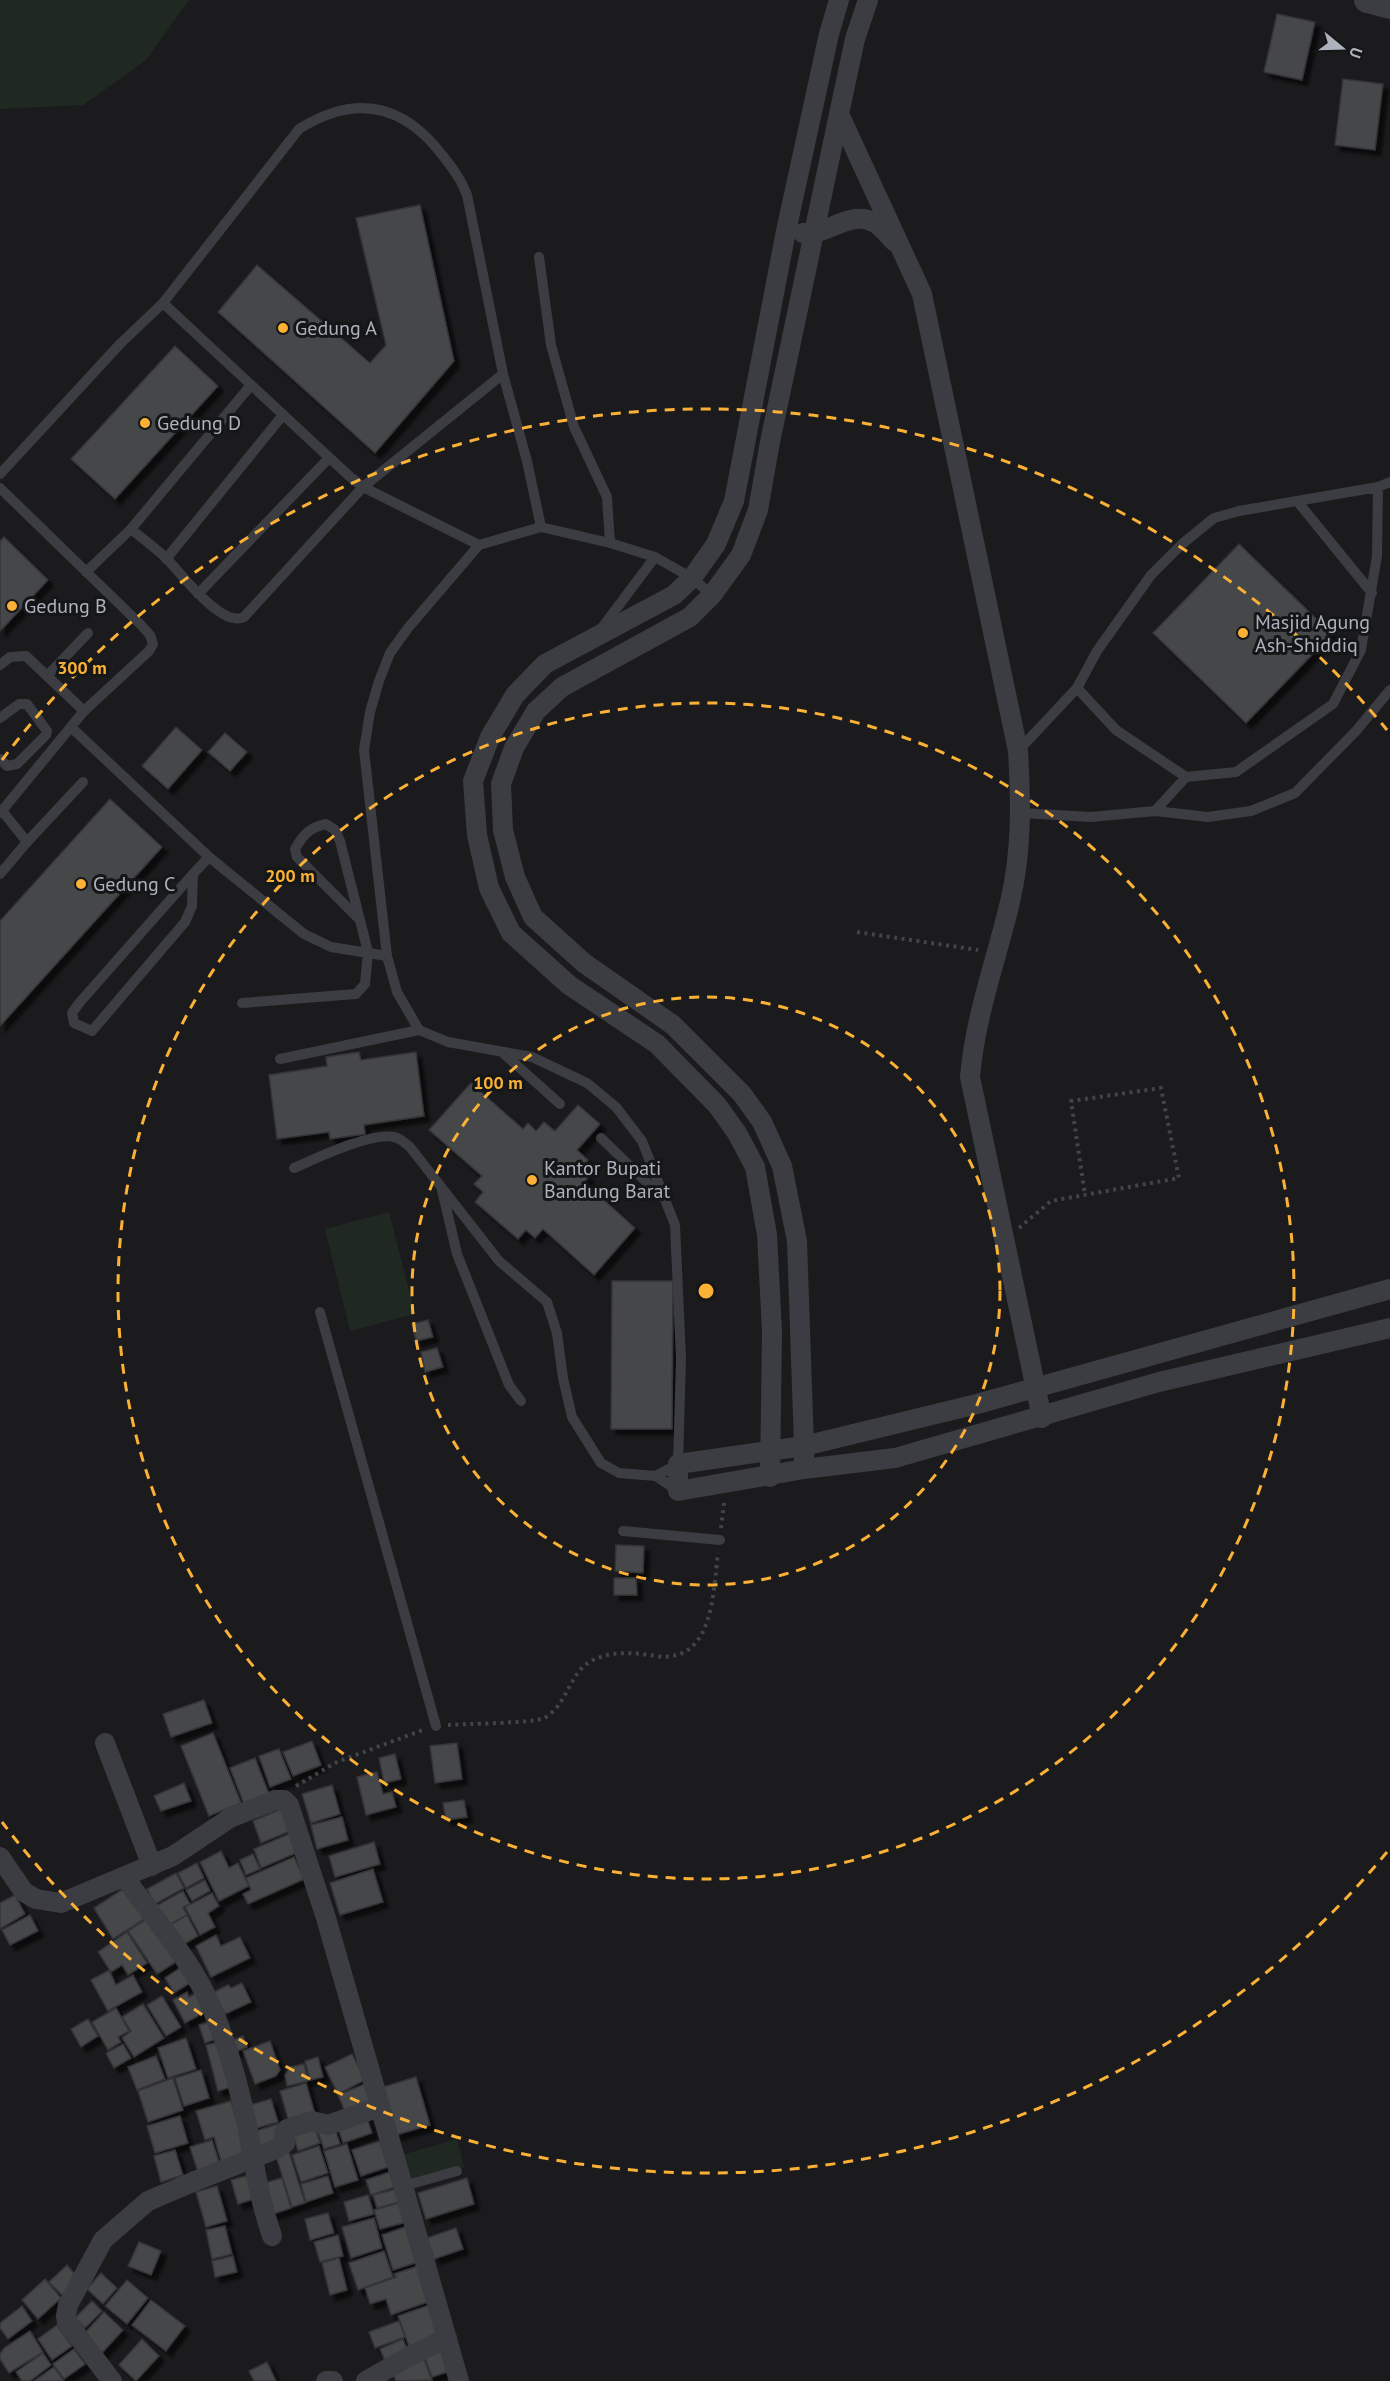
<svg xmlns="http://www.w3.org/2000/svg" width="1390" height="2381" font-family="'PT Sans',sans-serif">
  <style>
    .green { fill: #202921 }
    .building { fill: #45464a; stroke: #343539; stroke-width: 1.5; filter: url(#shadow) }
    .lines { fill: none; stroke-linecap: round; stroke-linejoin: round }
    .path { stroke: #414449; stroke-width: 4; stroke-dasharray: 3 4.5; stroke-linecap: butt }
    .service { stroke: #3b3d42; stroke-width: 10 }
    .minor { stroke: #3b3d42; stroke-width: 20 }
    .tertiary { stroke: #3b3d42; stroke-width: 26 }
    .ring { fill: none; stroke: #fbb135; stroke-width: 3; stroke-dasharray: 10 8 }
    .poi-dot { fill: #fbb135; stroke: #151618; stroke-width: 2 }
    .labels { text-anchor: middle; stroke-width: 6; stroke-linejoin: round; paint-order: stroke }
    .poi-label { font-size: 20px; fill: #adb2bd; stroke: #151618; text-anchor: start }
    .centre { fill: #fbb135; stroke: #151618; stroke-width: 3 }
    .ring-label { font-size: 18px; text-anchor: middle; font-weight: bold; fill: #fbb135; stroke: #151618; stroke-width: 6; stroke-linejoin: round; paint-order: stroke }
  </style>
  <defs>
    <filter id="shadow"><feDropShadow dx="5.5" dy="5.5" stdDeviation="1.5" flood-color="#0009"/></filter>
  </defs>
  <rect width="100%" height="100%" fill="#1b1b1d"/>
  <!-- green -->
  <g class="green">
    <polygon points="0,0 189,0 146,60 83,105 0,109"/>
    <polygon points="389,1212 415,1314 350,1331 325,1229"/>
    <polygon points="457,2139 464,2167 409,2183 402,2155"/>
  </g>
  <!-- building -->
  <g class="building">
    <polygon points="1277,14 1315,22 1302,80 1264,72"/>
    <polygon points="1343,79 1383,84 1375,150 1335,145"/>
    <polygon points="420,205 454,361 375,453 218,312 257,265 370,363 386,345 356,218"/>
    <polygon points="175,346 218,386 115,499 71,459"/>
    <polygon points="4,537 48,580 0,631 0,541"/>
    <polygon points="1239,544 1332,634 1246,723 1153,633"/>
    <polygon points="176,727 202,750 168,789 142,766"/>
    <polygon points="225,733 247,752 230,771 208,752"/>
    <polygon points="110,799 162,847 0,1026 0,921"/>
    <polygon points="359,1052 361,1060 416,1052 424,1116 364,1125 365,1134 330,1139 329,1132 277,1139 269,1075 327,1066 326,1057"/>
    <polygon points="471,1083 523,1129 528,1123 536,1131 544,1122 555,1131 578,1105 600,1124 577,1150 588,1160 580,1169 589,1177 584,1182 635,1228 594,1275 543,1229 535,1238 526,1230 518,1239 475,1202 483,1192 474,1184 482,1176 429,1130"/>
    <polygon points="612,1281 673,1281 672,1429 611,1429"/>
    <polygon points="428,1320 433,1337 416,1341 412,1324"/>
    <polygon points="437,1348 443,1367 425,1372 421,1352"/>
    <polygon points="616,1545 644,1546 643,1573 615,1571"/>
    <polygon points="614,1578 636,1578 637,1595 614,1595"/>
    <polygon points="204,1700 212,1723 171,1737 163,1714"/>
    <polygon points="213,1733 241,1803 209,1816 181,1746"/>
    <polygon points="312,1741 321,1765 293,1776 283,1752"/>
    <polygon points="457,1743 462,1779 435,1783 430,1746"/>
    <polygon points="279,1749 291,1779 270,1787 259,1756"/>
    <polygon points="395,1754 401,1779 384,1783 379,1758"/>
    <polygon points="255,1758 269,1794 244,1804 230,1768"/>
    <polygon points="377,1772 383,1794 392,1792 396,1807 366,1815 357,1777"/>
    <polygon points="184,1783 191,1801 161,1811 154,1796"/>
    <polygon points="332,1785 340,1814 311,1823 302,1794"/>
    <polygon points="464,1800 467,1817 446,1820 443,1803"/>
    <polygon points="281,1809 290,1831 261,1843 253,1821"/>
    <polygon points="342,1817 348,1840 317,1849 311,1825"/>
    <polygon points="289,1834 296,1853 261,1868 254,1849"/>
    <polygon points="374,1842 380,1864 335,1877 329,1856"/>
    <polygon points="221,1851 229,1868 238,1863 249,1886 219,1901 200,1862"/>
    <polygon points="253,1854 260,1869 246,1875 240,1860"/>
    <polygon points="294,1857 304,1879 248,1904 243,1894 251,1890 246,1878"/>
    <polygon points="197,1863 204,1878 186,1888 178,1873"/>
    <polygon points="373,1869 383,1902 340,1915 330,1883"/>
    <polygon points="176,1873 184,1888 155,1904 147,1889"/>
    <polygon points="205,1880 210,1891 192,1901 186,1890"/>
    <polygon points="126,1887 146,1918 113,1939 94,1908"/>
    <polygon points="183,1891 190,1904 183,1907 187,1915 167,1926 156,1906"/>
    <polygon points="212,1893 219,1906 208,1913 215,1927 200,1935 185,1907"/>
    <polygon points="15,1895 25,1914 0,1929 0,1903"/>
    <polygon points="30,1915 38,1931 10,1945 2,1930"/>
    <polygon points="187,1915 198,1936 179,1947 168,1926"/>
    <polygon points="151,1916 179,1960 157,1974 128,1931"/>
    <polygon points="127,1932 147,1963 128,1975 122,1965 111,1972 98,1952"/>
    <polygon points="216,1935 221,1946 240,1937 250,1958 211,1977 196,1946"/>
    <polygon points="183,1966 193,1981 174,1993 165,1978"/>
    <polygon points="109,1970 116,1985 133,1975 142,1992 108,2011 91,1980"/>
    <polygon points="242,1983 251,2002 225,2014 214,1992 228,1985 231,1988"/>
    <polygon points="187,1992 189,1997 199,1992 209,2010 185,2023 173,2000"/>
    <polygon points="162,1996 181,2027 166,2036 147,2005"/>
    <polygon points="143,2004 164,2038 134,2057 122,2038 131,2031 122,2017"/>
    <polygon points="116,2008 129,2031 118,2037 121,2042 108,2050 92,2022"/>
    <polygon points="88,2019 98,2036 81,2047 71,2029"/>
    <polygon points="213,2021 219,2038 205,2043 199,2025"/>
    <polygon points="243,2036 247,2047 235,2052 231,2041"/>
    <polygon points="186,2038 196,2069 168,2078 158,2048"/>
    <polygon points="270,2041 280,2070 276,2076 255,2084 243,2051"/>
    <polygon points="220,2042 231,2087 218,2091 206,2045"/>
    <polygon points="123,2044 131,2058 114,2068 106,2053"/>
    <polygon points="352,2054 365,2080 338,2094 325,2067"/>
    <polygon points="156,2056 165,2079 137,2090 128,2067"/>
    <polygon points="318,2057 323,2077 310,2080 305,2061"/>
    <polygon points="304,2064 308,2081 287,2086 285,2075 290,2067"/>
    <polygon points="201,2070 209,2098 184,2106 175,2078"/>
    <polygon points="416,2077 430,2125 396,2135 383,2087"/>
    <polygon points="173,2078 183,2110 148,2122 138,2091"/>
    <polygon points="306,2083 315,2114 289,2122 280,2091"/>
    <polygon points="365,2084 374,2107 348,2118 338,2095"/>
    <polygon points="271,2099 278,2122 253,2129 247,2106"/>
    <polygon points="231,2101 247,2156 222,2164 214,2137 205,2140 196,2111"/>
    <polygon points="366,2115 372,2133 343,2143 337,2124"/>
    <polygon points="180,2116 188,2143 155,2153 147,2126"/>
    <polygon points="278,2124 284,2139 258,2147 253,2132"/>
    <polygon points="314,2124 320,2143 298,2151 292,2131"/>
    <polygon points="334,2126 340,2144 324,2149 318,2132"/>
    <polygon points="212,2140 220,2165 198,2172 190,2147"/>
    <polygon points="380,2141 388,2167 361,2176 352,2150"/>
    <polygon points="347,2144 358,2180 335,2187 324,2151"/>
    <polygon points="319,2146 328,2173 301,2182 292,2155"/>
    <polygon points="175,2150 183,2175 161,2182 154,2156"/>
    <polygon points="289,2152 305,2203 292,2207 276,2156"/>
    <polygon points="390,2172 395,2187 371,2195 366,2180"/>
    <polygon points="250,2175 257,2198 238,2204 231,2180"/>
    <polygon points="328,2176 333,2193 306,2202 301,2184"/>
    <polygon points="282,2178 291,2208 270,2215 261,2184"/>
    <polygon points="467,2178 474,2204 426,2219 418,2193"/>
    <polygon points="217,2186 227,2221 206,2227 196,2192"/>
    <polygon points="396,2189 400,2202 377,2208 373,2195"/>
    <polygon points="368,2195 374,2214 349,2221 344,2202"/>
    <polygon points="402,2202 407,2222 380,2229 374,2210"/>
    <polygon points="328,2213 334,2233 310,2240 305,2219"/>
    <polygon points="374,2218 382,2248 351,2258 342,2227"/>
    <polygon points="225,2226 232,2254 212,2259 206,2230"/>
    <polygon points="408,2226 418,2262 393,2270 382,2235"/>
    <polygon points="456,2228 463,2249 434,2259 427,2238"/>
    <polygon points="338,2235 343,2256 320,2262 314,2242"/>
    <polygon points="139,2242 161,2251 151,2275 128,2266"/>
    <polygon points="384,2251 393,2277 358,2290 349,2263"/>
    <polygon points="233,2256 237,2272 215,2277 212,2261"/>
    <polygon points="339,2258 347,2290 330,2295 322,2263"/>
    <polygon points="67,2265 79,2279 62,2295 49,2282"/>
    <polygon points="421,2265 433,2300 391,2315 386,2299 370,2304 365,2288 396,2277 394,2274"/>
    <polygon points="101,2273 117,2288 103,2304 87,2289"/>
    <polygon points="45,2279 61,2298 38,2319 22,2300"/>
    <polygon points="127,2280 148,2298 127,2324 105,2306"/>
    <polygon points="151,2300 185,2326 166,2351 132,2325"/>
    <polygon points="92,2301 102,2311 85,2328 75,2318"/>
    <polygon points="430,2305 441,2338 410,2349 398,2316"/>
    <polygon points="22,2306 32,2321 8,2339 0,2328 0,2323"/>
    <polygon points="104,2312 123,2330 101,2354 82,2336"/>
    <polygon points="399,2321 405,2337 375,2348 369,2332"/>
    <polygon points="57,2325 72,2346 52,2360 38,2339"/>
    <polygon points="30,2331 43,2352 9,2373 0,2359 0,2354 4,2348"/>
    <polygon points="142,2339 159,2356 136,2381 119,2365"/>
    <polygon points="403,2339 409,2354 386,2363 380,2349"/>
    <polygon points="441,2347 450,2371 432,2377 423,2353"/>
    <polygon points="74,2349 85,2364 64,2379 53,2364"/>
    <polygon points="43,2353 51,2365 30,2381 22,2381 16,2372"/>
    <polygon points="423,2357 432,2380 396,2381 392,2370"/>
    <polygon points="267,2362 276,2381 254,2381 249,2371"/>
    <polygon points="54,2367 64,2381 34,2381"/>
  </g>
  <g class="lines">
    <!-- path -->
    <g class="path">
      <polyline points="857,932 978,950"/>
      <polyline points="1019,1228 1051,1201 1179,1178 1161,1088 1071,1101 1085,1195"/>
      <polyline points="721,1528 724,1503"/>
      <path d="M448,1725C463,1724 535,1723 544,1718C549,1716 557,1708 560,1703C571,1687 575,1669 593,1660C614,1650 635,1653 656,1656C714,1664 713,1592 718,1553"/>
      <polyline points="296,1786 337,1762 423,1730"/>
    </g>
    <!-- service -->
    <g class="service">
      <polyline points="539,257 551,345 574,427 607,497 610,543"/>
      <polyline points="0,474 120,344 163,303"/>
      <polyline points="1378,487 1377,556 1361,650 1333,704 1236,772 1186,777 1116,730 1077,688 1097,651 1151,575 1182,544 1214,518 1239,511 1378,487 1390,482"/>
      <polyline points="0,488 140,624 150,635 153,644 149,651 84,711 0,813"/>
      <polyline points="1297,501 1372,593"/>
      <polyline points="131,529 251,385"/>
      <path d="M479,545L363,487L348,475L163,303L299,129C355,94 403,103 443,156C453,168 461,179 467,195L503,374L527,461L541,527"/>
      <polyline points="166,559 283,415"/>
      <path d="M86,572L131,529C143,539 157,549 168,560C182,575 222,628 244,617L363,487L503,374"/>
      <polyline points="198,594 329,458"/>
      <polyline points="601,629 655,557"/>
      <polyline points="0,665 10,657 26,656 84,711"/>
      <polyline points="47,676 88,633"/>
      <polyline points="0,718 19,704 27,704 47,731 46,735 17,764 7,766 0,759"/>
      <polyline points="72,728 209,857 304,934 331,947 387,956"/>
      <polyline points="1018,751 1077,688"/>
      <polyline points="1155,811 1186,777"/>
      <polyline points="1022,813 1091,817 1155,811 1208,817 1251,811 1295,793 1356,731 1390,690"/>
      <polyline points="27,842 83,782"/>
      <polyline points="0,874 27,842 3,812"/>
      <polyline points="193,874 192,906 185,922 92,1031 74,1023 72,1013 80,1002 193,874 209,857"/>
      <path d="M242,1003L356,994L365,984L368,952L340,841L335,830L326,824C310,827 303,835 295,849L297,857L359,919"/>
      <polyline points="502,1052 560,1104"/>
      <polyline points="280,1059 419,1030"/>
      <polyline points="601,1138 661,1196"/>
      <path d="M294,1168C317,1158 371,1132 394,1137C400,1138 405,1143 410,1147L499,1261L547,1302L557,1333L563,1378L572,1417L601,1463L619,1473L656,1476L678,1491"/>
      <polyline points="442,1190 457,1254 509,1385 521,1401"/>
      <polyline points="320,1312 436,1726"/>
      <polyline points="656,1476 678,1464 681,1358 675,1225 642,1141 616,1107 587,1083 532,1057 448,1042 419,1030 397,992 387,956 364,750 370,712 379,681 390,653 408,628 479,545 541,527 610,543 655,557 692,578 712,595"/>
      <polyline points="623,1531 720,1540"/>
      <polyline points="404,2186 457,2171"/>
    </g>
    <!-- minor -->
    <g class="minor">
      <polyline points="868,0 855,39 839,114 770,442 758,510 741,555 712,595 690,617 562,687 536,711 514,748 501,784 503,830 515,877 533,917 584,963 673,1025 742,1094 762,1122 782,1166 797,1241 804,1446 977,1404 1390,1289"/>
      <path d="M839,114L922,294L1018,751C1021,803 1022,851 1010,902C996,961 975,1017 970,1077L1042,1418"/>
      <path d="M803,233C827,236 849,210 873,222C881,225 888,236 895,242"/>
      <polyline points="804,1469 804,1446 678,1464 678,1491 804,1469 895,1458 1159,1382 1390,1328"/>
      <polyline points="770,1477 772,1331 767,1235 755,1167 737,1133 717,1105 657,1044 569,985 511,933 489,888 477,835 473,781 490,737 515,695 545,664 674,595 692,578 716,544 734,501 786,231 829,34 839,0"/>
      <polyline points="105,1743 152,1866"/>
      <polyline points="0,1857 24,1892 36,1899 61,1903 173,1856 230,1818 275,1800 284,1800 289,1805 326,1918 459,2381"/>
      <path d="M125,1878C155,1920 194,1963 213,2011C228,2046 239,2087 247,2125C254,2164 259,2198 272,2236"/>
      <polyline points="112,2381 67,2322 66,2315 68,2305 103,2240 148,2201 195,2181 276,2149 285,2143 284,2133 287,2129 312,2121 328,2125 379,2107"/>
      <polyline points="326,2381 333,2381"/>
      <polyline points="366,2381 410,2356 447,2338"/>
    </g>
    <!-- tertiary -->
    <polyline class="tertiary" points="1367,0 1390,6"/>
  </g>
  <!-- distance rings -->
  <g class="ring">
    <circle cx="706" cy="1291" r="294"/>
    <circle cx="706" cy="1291" r="588"/>
    <path d="M1387 1852A882 882 0 0 1 2 1822M2 760A882 882 0 0 1 1387 730"/>
  </g>
  <!-- markers -->
  <g class="poi-dot">
    <circle cx="283" cy="328" r="6"/>
    <circle cx="145" cy="423" r="6"/>
    <circle cx="12" cy="606" r="6"/>
    <circle cx="1243" cy="633" r="6"/>
    <circle cx="81" cy="884" r="6"/>
    <circle cx="532" cy="1180" r="6"/>
  </g>
  <g class="labels">
    <!-- poi labels -->
    <g class="poi-label">
      <text x="295" y="335">Gedung A</text>
      <text x="157" y="430">Gedung D</text>
      <text x="24" y="613">Gedung B</text>
      <text x="1255" y="629">Masjid Agung<tspan x="1255" dy="23">Ash-Shiddiq</tspan></text>
      <text x="93" y="891">Gedung C</text>
      <text x="544" y="1175">Kantor Bupati<tspan x="544" dy="23">Bandung Barat</tspan></text>
    </g>
  </g>
  <circle cx="706" cy="1291" r="9" class="centre"/>
  <g class="ring-label">
    <text x="82" y="674">300 m</text>
    <text x="290" y="882">200 m</text>
    <text x="498" y="1089">100 m</text>
  </g>
  <!-- north arrow -->
  <g transform="translate(1342 48) rotate(109)" stroke="#151618" stroke-width="4.5" paint-order="stroke">
  <path d="M0-4.5L10 22L0 15L-10 22Z" fill="#adb2bd"/>
  <text y="-9" font-size="16" font-weight="bold" text-anchor="middle" fill="#adb2bd">U</text>
  </g>
</svg>
